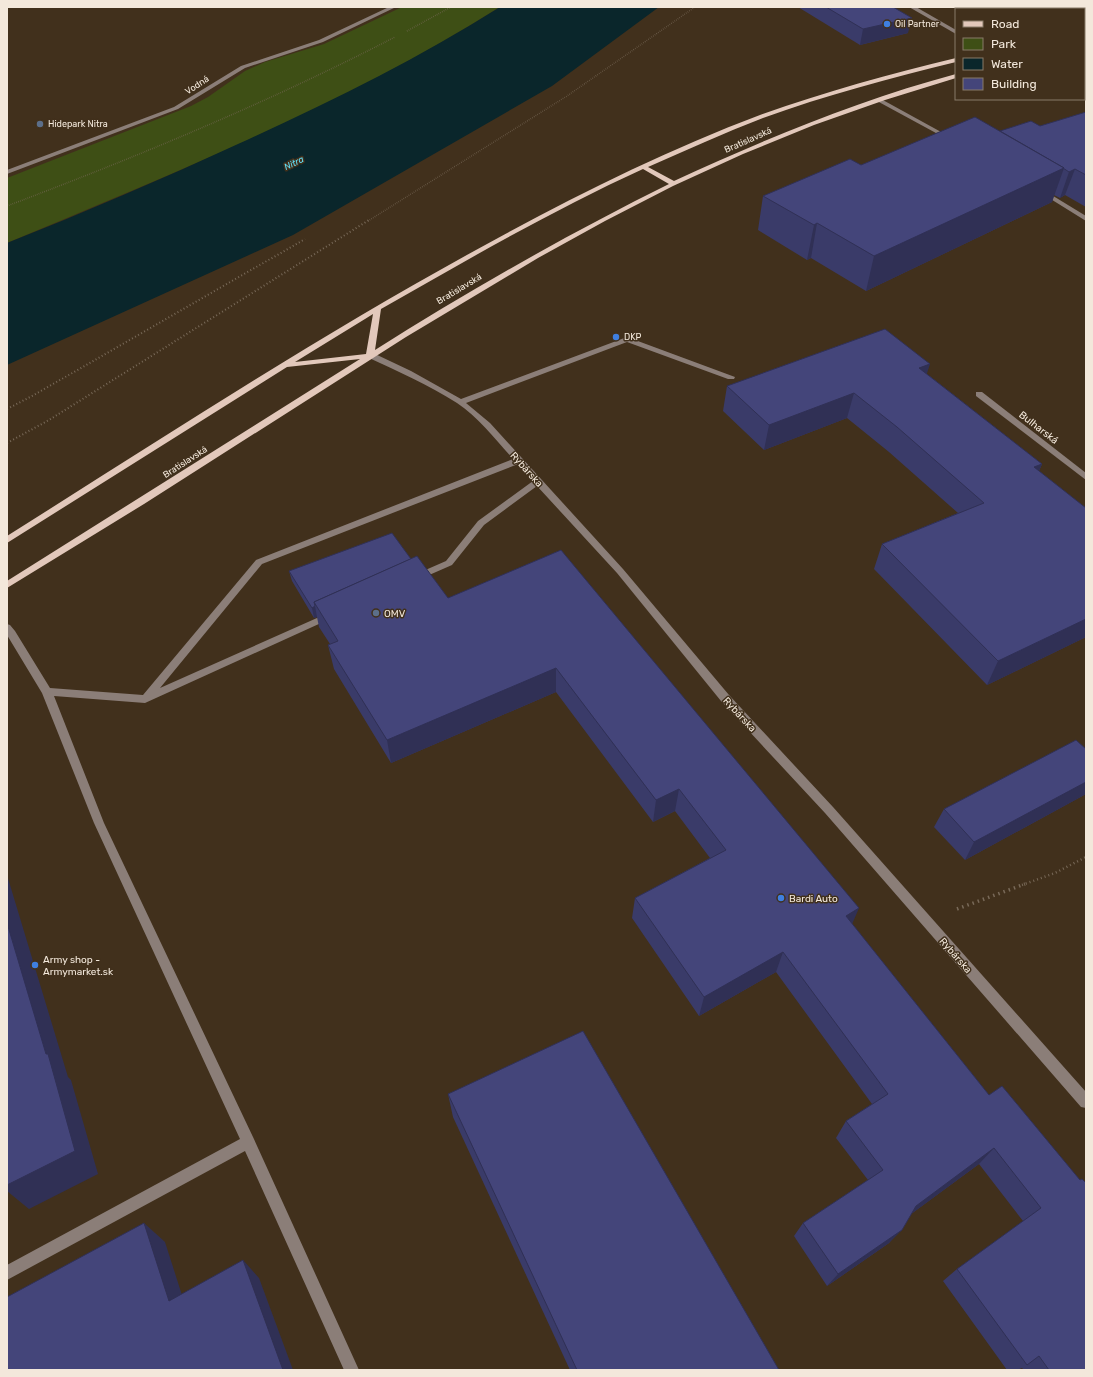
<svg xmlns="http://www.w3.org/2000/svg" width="1093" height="1377" font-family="Rubik,sans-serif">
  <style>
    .green { fill: #3e4f15 }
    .water { fill: #0a262b }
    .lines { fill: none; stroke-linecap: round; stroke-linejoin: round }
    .path-far3 { stroke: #786958; stroke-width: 1.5; stroke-dasharray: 0.5 1.5; stroke-linecap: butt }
    .path-far2 { stroke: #786958; stroke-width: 2; stroke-dasharray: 1 2.5; stroke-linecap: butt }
    .path-far1 { stroke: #786958; stroke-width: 2.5; stroke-dasharray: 1 3; stroke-linecap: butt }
    .path { stroke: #786958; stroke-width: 3.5; stroke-dasharray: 1.5 4; stroke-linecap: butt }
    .minor { fill: #8b7e78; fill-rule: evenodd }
    .major { fill: #e2c8bb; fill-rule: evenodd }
    .wall { fill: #3a3b69 }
    .shaded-wall { fill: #303055 }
    .building { fill: #44457a; stroke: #303055 }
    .shop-dot { fill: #3f7fe0; stroke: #41301c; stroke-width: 1.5 }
    .service-dot { fill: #5c6f8a; stroke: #41301c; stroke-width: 1.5 }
    .labels { text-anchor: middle; stroke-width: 3; stroke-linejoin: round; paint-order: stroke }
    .far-poi-label { font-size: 9px; fill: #f3e8db; stroke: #41301c; text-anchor: start }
    .far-street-label { font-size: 9px; fill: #f3e8db; stroke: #41301c }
    .far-water-label { font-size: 9px; font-style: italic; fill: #60e1f9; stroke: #41301c }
    .street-label { font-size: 10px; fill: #f3e8db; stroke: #41301c }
    .poi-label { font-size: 10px; fill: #f3e8db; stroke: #41301c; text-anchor: start }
  </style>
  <rect width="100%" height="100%" fill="#41301c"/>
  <!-- green -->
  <path class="green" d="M402,7H500C346,105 175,172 7,243V178L191,106L208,97L245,71L265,62L324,44Z"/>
  <!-- water -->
  <path class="water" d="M500,7H659L552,86L293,235L7,365V243C85,212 162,179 238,144C328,103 416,60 500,7Z"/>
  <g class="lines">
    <!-- path-far3 -->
    <g class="path-far3">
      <polyline points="407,31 451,7"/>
      <path d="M7,206C139,156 269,102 395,37"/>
      <polyline points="368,221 567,96 695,7"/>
    </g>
    <!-- path-far2 -->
    <g class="path-far2">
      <polyline points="7,409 34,395 305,239"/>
      <polyline points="7,443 49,420 369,220"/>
    </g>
    <!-- path-far1 -->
    <polyline class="path-far1" points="1022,885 1055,873 1086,857"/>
    <!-- path -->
    <polyline class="path" points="957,909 1025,884"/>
    <!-- minor -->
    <g class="minor">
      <polygon points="389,7 396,7 323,42 245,68 178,109 7,174 7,170 174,107 241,66 319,40"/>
      <polygon points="909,7 916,7 956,30 956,34"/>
      <polygon points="1030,7 1041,7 1036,9 1025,9"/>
      <polygon points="877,99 881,99 952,138 947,139 877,101"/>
      <polygon points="1041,191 1045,191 1086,216 1086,221 1041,193"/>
      <path d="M627,337L735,377L734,379H728L627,342L466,403L490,423L623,569L729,695L833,807L1086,1092V1108L1081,1107L825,813L721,701L617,573L537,486L484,525L452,565L420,579H414L412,577L414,575L446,561L478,521L533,481L518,464L262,564L160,688L326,614H332L334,616L332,618L145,703L54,696L104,823L253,1137L359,1370H344L245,1151L7,1280V1265L240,1139L94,823L42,693L7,635V624L10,625L15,631L50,688L143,695L256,560L513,459C496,440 479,418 457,403C429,385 397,371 367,357V353H373L411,371L461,399Z"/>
      <polygon points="976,392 982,392 1086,473 1086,480 976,396"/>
    </g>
    <!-- major -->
    <g class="major">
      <rect x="1084" y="27" width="2" height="4"/>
      <polygon points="1086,40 1086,44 1084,45 1084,41"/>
      <path d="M956,58V62C891,78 826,95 763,118C724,133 687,150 648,167L674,181C765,139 859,100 956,74V78L885,100L814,125L743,154L673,186L605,221L538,258L406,337L144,504L7,588V581L360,359L287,367L7,543V536C169,434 329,329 498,238C582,192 670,149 760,115C824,92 890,74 956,58ZM643,169L669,184C568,234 470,290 375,350L381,309C467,260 553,210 643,169ZM373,314L366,354L295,362L365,319Z"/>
    </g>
  </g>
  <!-- wall -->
  <g class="wall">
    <polygon points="798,7 893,7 908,33 860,45"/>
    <polygon points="1086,112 1086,207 1065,195 1060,198 1054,195 1052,202 866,291 811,258 807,260 758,230 763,196 861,165 999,131 1040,126"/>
    <polygon points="927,374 1042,464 1039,471 1086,508 1086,637 987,685 874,569 882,544 958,513 889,452 847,418 764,450 723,411 727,386"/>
    <polygon points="561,550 852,924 989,1095 1080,1180 1086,1370 1024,1370 1022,1368 1017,1370 1007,1370 943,1281 957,1269 1023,1221 979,1164 911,1214 889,1243 827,1286 794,1236 803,1223 868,1180 836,1138 846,1121 872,1104 776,972 699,1016 632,918 635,898 710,858 675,811 653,822 556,692 391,763 334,669 328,645 330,644 319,627 317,617 314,618 292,581 289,571 411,559 448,598"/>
    <polygon points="1086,749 1086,794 965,860 934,827 944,809"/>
    <polygon points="448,1094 779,1370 570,1370 453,1117"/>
  </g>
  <!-- shaded-wall -->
  <g class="shaded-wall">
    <polygon points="912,18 908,33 860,45 863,29"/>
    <polygon points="1064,168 1052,202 866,291 874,256"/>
    <polygon points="1075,169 1065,195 1060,198 1069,172"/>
    <polygon points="817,223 811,258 807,260 814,225"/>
    <polygon points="930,364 922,389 919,368"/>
    <polygon points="854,393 847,418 764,450 769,425"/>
    <polygon points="1042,464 1031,489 1034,467"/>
    <polygon points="315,606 317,617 314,618 312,608"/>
    <polygon points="1086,619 1086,637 987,685 998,661"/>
    <polygon points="556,668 556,692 391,763 387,740"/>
    <polygon points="1086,782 1086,794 965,860 974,842"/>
    <polygon points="679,789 675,811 653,822 656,800"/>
    <polygon points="7,875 68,1077 71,1080 98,1174 29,1209 7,1191"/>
    <polygon points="859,908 850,929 846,916"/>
    <polygon points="783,952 776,972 699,1016 704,997"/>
    <polygon points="994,1148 979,1164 903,1220 916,1206"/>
    <polygon points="144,1223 165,1242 189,1317 169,1301"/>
    <polygon points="902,1230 889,1243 827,1286 838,1274"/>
    <polygon points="243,1260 259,1278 293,1370 283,1370"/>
  </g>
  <!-- building -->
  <g class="building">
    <polygon points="826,7 893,7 912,18 863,29"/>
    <polygon points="1086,112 1086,175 1075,169 1069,172 1063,168 1064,168 1000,131 1031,121 1040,126"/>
    <polygon points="975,117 1064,168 874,256 817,223 814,225 763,196 850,159 861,165"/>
    <polygon points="885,329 930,364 919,368 1042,464 1034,467 1086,508 1086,619 998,661 882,544 984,503 897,427 854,393 769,425 727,386"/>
    <polygon points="392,533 411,559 314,602 315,606 312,608 289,571"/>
    <polygon points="561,550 859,908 846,916 989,1095 1002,1086 1080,1180 1082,1179 1086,1183 1086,1370 1049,1370 1039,1356 1027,1365 957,1269 1041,1208 994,1148 916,1206 902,1230 838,1274 803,1223 883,1170 846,1121 888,1094 783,952 704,997 635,898 726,850 679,789 656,800 556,668 387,740 328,645 338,641 314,602 417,556 448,598"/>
    <polygon points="1076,740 1086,749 1086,782 974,842 944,809"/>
    <polygon points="7,923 46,1054 48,1054 75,1151 7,1185"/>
    <polygon points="583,1031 779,1370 577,1370 448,1094"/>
    <polygon points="144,1223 169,1301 243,1260 283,1370 7,1370 7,1297"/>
  </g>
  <!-- markers -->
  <g class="shop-dot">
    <circle cx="887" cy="24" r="4"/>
    <circle cx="616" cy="337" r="4"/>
    <circle cx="781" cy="898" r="4"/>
    <circle cx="35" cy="965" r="4"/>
  </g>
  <g class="service-dot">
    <circle cx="40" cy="124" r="4"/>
    <circle cx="376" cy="613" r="4"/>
  </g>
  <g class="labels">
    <!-- far-poi labels -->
    <g class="far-poi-label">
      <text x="895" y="27">Oil Partner</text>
      <text x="48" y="127">Hidepark Nitra</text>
      <text x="624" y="340">DKP</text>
    </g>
    <!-- far-street labels -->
    <g class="far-street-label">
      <text transform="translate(197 85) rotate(-33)" y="3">Vodná</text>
      <text transform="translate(748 140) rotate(-24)" y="3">Bratislavská</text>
      <text transform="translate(459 289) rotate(-31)" y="3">Bratislavská</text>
      <text transform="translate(185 462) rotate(-33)" y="3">Bratislavská</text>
    </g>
    <!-- far-water labels -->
    <g class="far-water-label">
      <text transform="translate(294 163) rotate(-26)" y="3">Nitra</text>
    </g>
    <!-- street labels -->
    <g class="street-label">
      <text transform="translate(1039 427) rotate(38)" y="4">Bulharská</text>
      <text transform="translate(527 469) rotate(48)" y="4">Rybárska</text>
      <text transform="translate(740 714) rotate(47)" y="4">Rybárska</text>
      <text transform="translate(956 955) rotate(49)" y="4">Rybárska</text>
    </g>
    <!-- poi labels -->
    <g class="poi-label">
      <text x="384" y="617">OMV</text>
      <text x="789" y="902">Bardi Auto</text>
      <text x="43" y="963">Army shop -<tspan x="43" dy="12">Armymarket.sk</tspan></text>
    </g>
  </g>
  <!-- border -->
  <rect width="1093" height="1377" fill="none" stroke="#f3e8db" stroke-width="16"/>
  <!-- legend -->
  <rect x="955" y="8" width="130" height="92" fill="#41301c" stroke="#887a68"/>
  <rect x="963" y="21" width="20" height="6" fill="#e2c8bb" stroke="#887a68"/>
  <text x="991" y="28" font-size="12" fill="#f3e8db">Road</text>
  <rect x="963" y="38" width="20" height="12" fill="#3e4f15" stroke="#887a68"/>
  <text x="991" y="48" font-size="12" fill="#f3e8db">Park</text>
  <rect x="963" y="58" width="20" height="12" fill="#0a262b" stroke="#887a68"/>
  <text x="991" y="68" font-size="12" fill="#f3e8db">Water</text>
  <rect x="963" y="78" width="20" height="12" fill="#44457a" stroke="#887a68"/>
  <text x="991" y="88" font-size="12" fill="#f3e8db">Building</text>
</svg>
